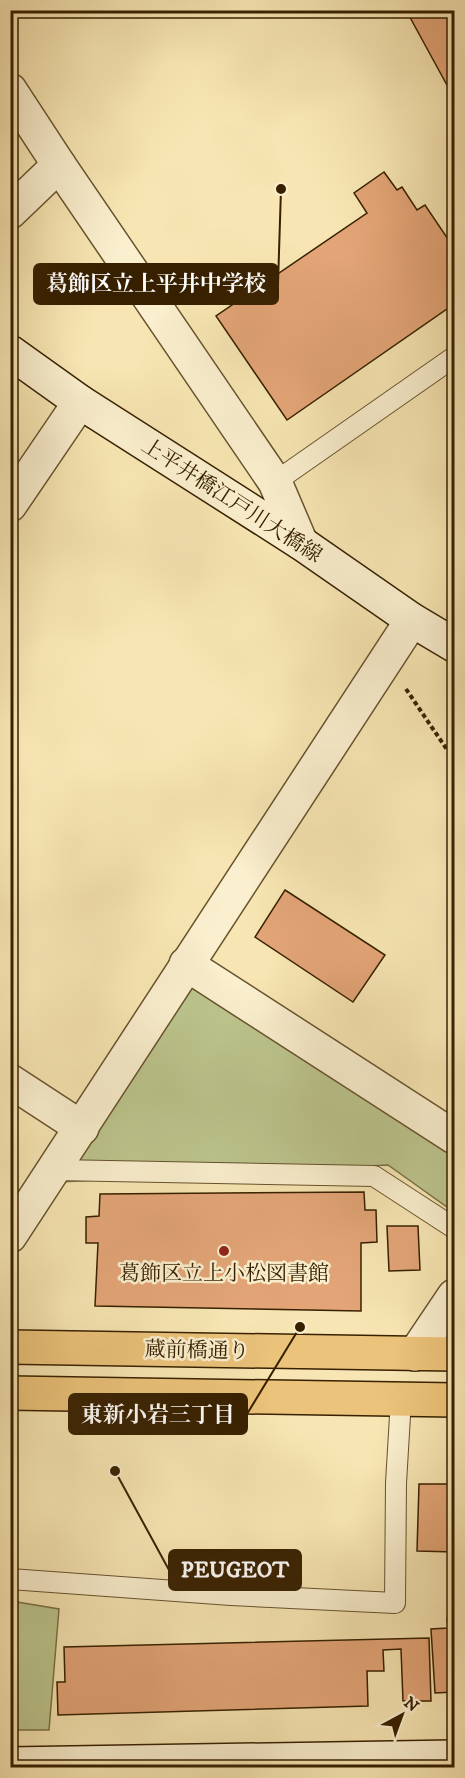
<svg xmlns="http://www.w3.org/2000/svg" width="465" height="1778" font-family="'IM FELL DW Pica','Noto Serif JP',serif">
  <style>
    .green { fill: #bcc58d; stroke: #7a7246; stroke-width: 1.5 }
    .building { fill: #e3a577; stroke: #372000; stroke-width: 1.5 }
    .lines { fill: none; stroke-linecap: round; stroke-linejoin: round }
    .lane-casing { stroke: #67522d; stroke-width: 22 }
    .street-casing { stroke: #67522d; stroke-width: 36 }
    .secondary-casing { stroke: #372000; stroke-width: 36 }
    .primary-casing { stroke: #372000; stroke-width: 36 }
    .path { stroke: #372000; stroke-width: 4; stroke-dasharray: 4.5 3; stroke-linecap: butt }
    .lane { stroke: #faefce; stroke-width: 20 }
    .street { stroke: #faefce; stroke-width: 33 }
    .secondary { stroke: #faefce; stroke-width: 33 }
    .primary { stroke: #ecc37a; stroke-width: 33 }
    .poi-dot { fill: #8f2418; stroke: #faefce; stroke-width: 2 }
    .labels { text-anchor: middle; stroke-width: 5; stroke-linejoin: round; paint-order: stroke }
    .street-label { font-size: 21px; fill: #372000; stroke: #faefce }
    .poi-label { font-size: 21px; fill: #372000; stroke: #faefce }
    .leader { fill: none; stroke: #372000; stroke-width: 2 }
    .callout-dot { fill: #372000; stroke: #faefce; stroke-width: 2 }
    .callout { fill: #372000; stroke: #372000; stroke-width: 2 }
    .callout-label { font-size: 22px; text-anchor: middle; font-weight: bold; fill: #fff }
  </style>
  <rect width="100%" height="100%" fill="#f7e6b3"/>
  <filter id="stains"><feTurbulence type="fractalNoise" baseFrequency=".00333" numOctaves="4"/><feColorMatrix values="0 0 0 0 .2 0 0 0 0 .09 0 0 0 0 .02 0 0 0 .5 -.17"/></filter>
  <radialGradient id="worn" r=".72"><stop offset=".6" stop-color="#630" stop-opacity="0"/><stop offset="1" stop-color="#630" stop-opacity=".3"/></radialGradient>
  <!-- green -->
  <g class="green">
    <polygon points="188,969 454,1151 454,1212 388,1165 61,1182"/>
    <polygon points="11,1601 59,1609 49,1730 11,1730"/>
  </g>
  <!-- building -->
  <g class="building">
    <polygon points="406,10 454,10 454,98"/>
    <polygon points="384,172 397,190 402,187 417,210 425,205 454,248 454,304 287,420 216,316 367,213 354,193"/>
    <polygon points="285,890 385,955 353,1002 255,937"/>
    <polygon points="364,1192 365,1210 376,1210 377,1242 361,1243 361,1311 95,1306 98,1243 86,1243 86,1217 99,1216 100,1194"/>
    <polygon points="387,1226 418,1226 420,1270 389,1271"/>
    <polygon points="419,1484 454,1484 454,1552 417,1551"/>
    <polygon points="454,1617 454,1692 435,1693 431,1629 448,1628 447,1618"/>
    <polygon points="429,1638 431,1701 403,1701 401,1649 383,1650 384,1671 367,1671 368,1706 58,1715 57,1682 65,1682 64,1647"/>
  </g>
  <g class="lines">
    <defs>
      <g id="lane">
        <polyline points="275,482 454,357"/>
        <polyline points="55,1170 374,1176 454,1228"/>
        <polyline points="10,1579 231,1595 395,1603 396,1483 401,1399"/>
      </g>
      <g id="street">
        <polyline points="10,90 59,165 275,482 301,543"/>
        <polyline points="10,212 59,165"/>
        <polyline points="10,505 80,402"/>
        <polyline points="186,964 454,1137"/>
        <polyline points="10,1081 82,1128"/>
        <polyline points="10,1236 412,620"/>
        <polyline points="415,1354 454,1296"/>
      </g>
      <g id="secondary">
        <polyline points="10,352 80,402 301,543 412,620 454,645"/>
        <polyline points="10,1764 454,1757"/>
      </g>
      <g id="primary">
        <polyline points="10,1347 454,1354"/>
        <polyline points="10,1393 454,1400"/>
      </g>
    </defs>
    <!-- lane casing -->
    <use href="#lane" class="lane-casing"/>
    <!-- street casing -->
    <use href="#street" class="street-casing"/>
    <!-- secondary casing -->
    <use href="#secondary" class="secondary-casing"/>
    <!-- primary casing -->
    <use href="#primary" class="primary-casing"/>
    <!-- path -->
    <polyline class="path" points="406,689 454,760"/>
    <!-- lane -->
    <use href="#lane" class="lane"/>
    <!-- street -->
    <use href="#street" class="street"/>
    <!-- secondary -->
    <use href="#secondary" class="secondary"/>
    <!-- primary -->
    <use href="#primary" class="primary"/>
  </g>
  <!-- markers -->
  <circle class="poi-dot" cx="224" cy="1251" r="6"/>
  <g class="labels">
    <!-- street labels -->
    <g class="street-label">
      <text transform="translate(232 500) rotate(33)" y="7">上平井橋江戸川大橋線</text>
      <text transform="translate(197 1350) rotate(1)" y="7">蔵前橋通り</text>
    </g>
    <!-- poi labels -->
    <g class="poi-label">
      <text x="224" y="1280">葛飾区立上小松図書館</text>
    </g>
  </g>
  <!-- callouts -->
  <path class="leader" d="M281 189L278 284M300 1327L247 1414M115 1471L169 1570"/>
  <g class="callout-dot">
    <circle cx="281" cy="189" r="6"/>
    <circle cx="300" cy="1327" r="6"/>
    <circle cx="115" cy="1471" r="6"/>
  </g>
  <g class="callout">
    <rect x="34" y="264" width="244" height="40" rx="6"/>
    <rect x="69" y="1394" width="178" height="40" rx="6"/>
    <rect x="169" y="1550" width="132" height="40" rx="6"/>
  </g>
  <g class="callout-label">
    <text x="156" y="291">葛飾区立上平井中学校</text>
    <text x="158" y="1422">東新小岩三丁目</text>
    <text x="235" y="1577">PEUGEOT</text>
  </g>
  <!-- margin -->
  <rect width="465" height="1778" fill="none" stroke="#f7e6b3" stroke-width="36"/>
  <rect x="12" y="12" width="441" height="1754" fill="none" stroke="#372000" stroke-width="3"/>
  <rect x="18" y="18" width="429" height="1742" fill="none" stroke="#372000" stroke-width="1.5"/>
  <!-- north arrow -->
  <g transform="translate(402 1715) rotate(41)" stroke="#faefce" stroke-width="4.5" paint-order="stroke">
  <path d="M0-4.5L10 22L0 15L-10 22Z" fill="#372000"/>
  <text y="-9" font-size="16" font-weight="bold" text-anchor="middle" fill="#372000">N</text>
  </g>
  <rect width="100%" height="100%" filter="url(#stains)"/>
  <rect width="100%" height="100%" fill="url(#worn)"/>
</svg>
